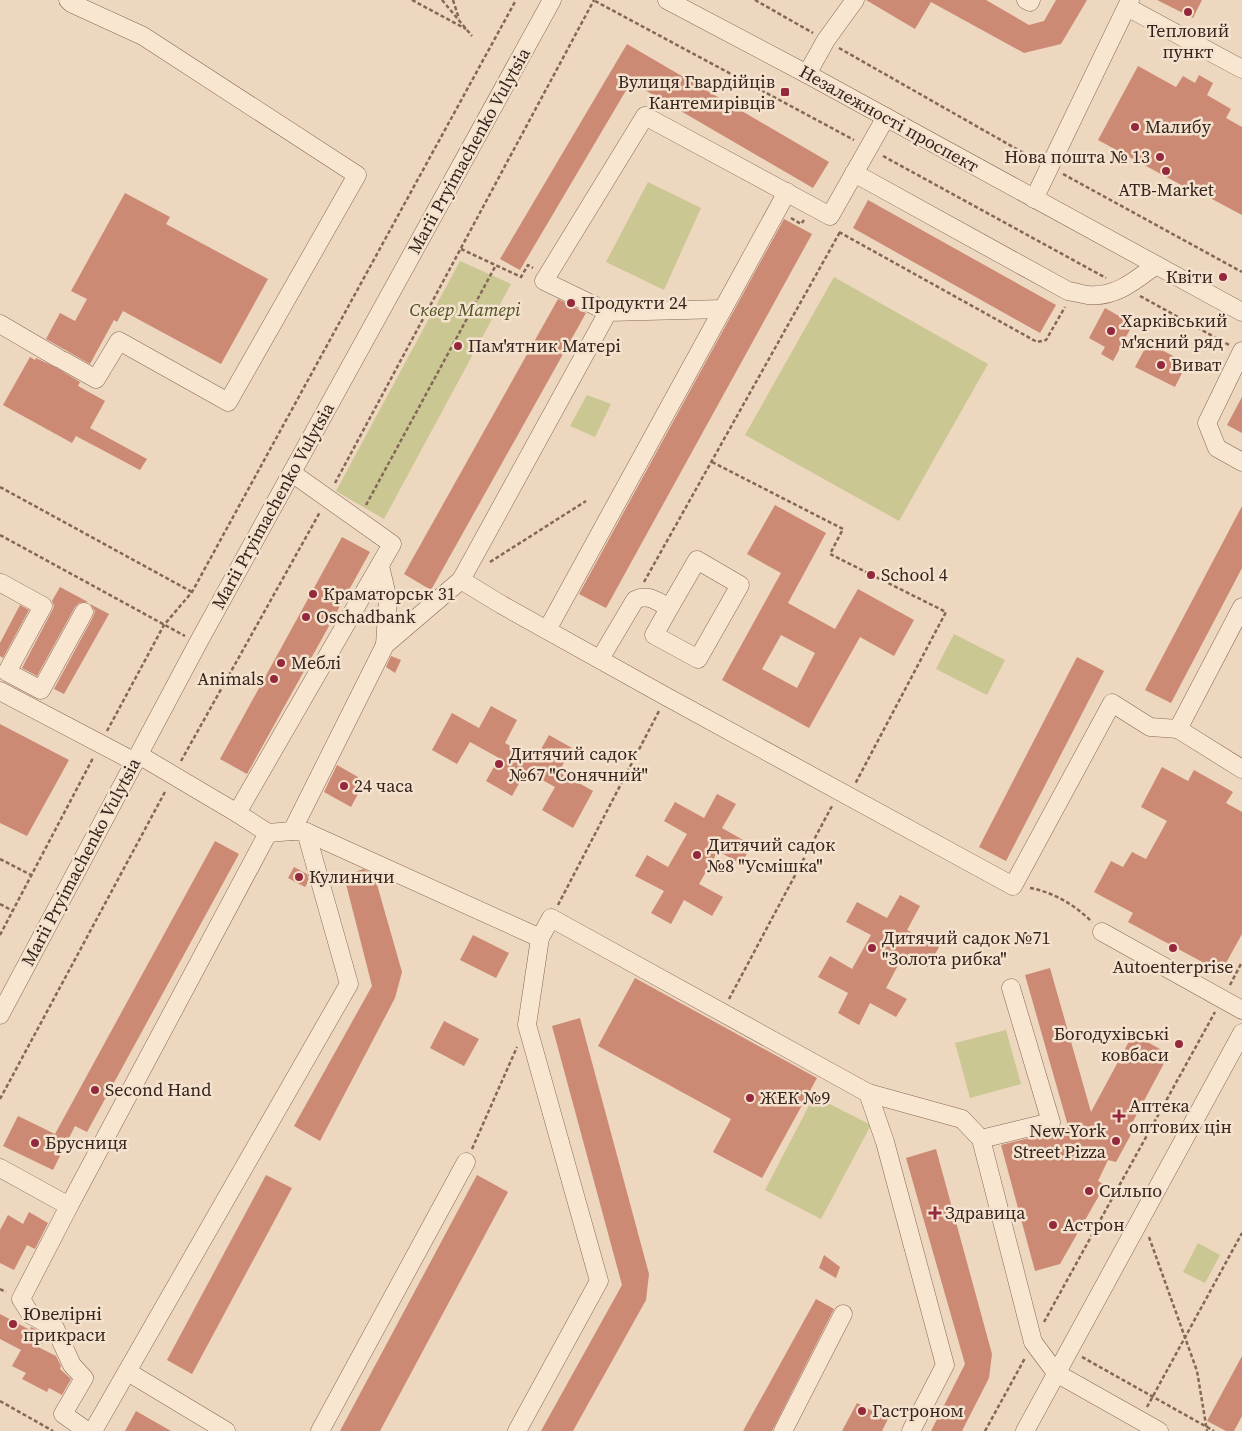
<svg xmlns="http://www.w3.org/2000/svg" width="1242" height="1431" font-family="'Source Serif 4',serif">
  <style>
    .green { fill: #cbc793 }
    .building { fill: #cc8974; fill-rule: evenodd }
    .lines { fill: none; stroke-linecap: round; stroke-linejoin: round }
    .minor-casing { stroke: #866757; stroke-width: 19 }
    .path { stroke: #866757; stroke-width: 2.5; stroke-dasharray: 4 2.5; stroke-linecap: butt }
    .minor { stroke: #f8e6d1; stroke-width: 18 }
    .poi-dot { fill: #94283c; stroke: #f5e2ce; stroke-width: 2 }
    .labels { text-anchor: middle; stroke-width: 5; stroke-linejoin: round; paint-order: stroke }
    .poi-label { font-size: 18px; fill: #35231c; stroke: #f5e2ce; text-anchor: start }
    .street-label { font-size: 18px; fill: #35231c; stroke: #f5e2ce }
    .park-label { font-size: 18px; font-style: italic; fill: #4e5122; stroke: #f5e2ce }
  </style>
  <rect width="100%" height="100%" fill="#edd7be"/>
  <!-- green -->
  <g class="green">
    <polygon points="648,182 701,208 664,290 606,262"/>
    <polygon points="460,261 511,284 384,519 336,491"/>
    <polygon points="834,277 988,364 899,521 745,435"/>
    <polygon points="587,395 611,404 595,437 570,426"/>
    <polygon points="954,634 1005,660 987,695 936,669"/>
    <polygon points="1006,1030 1021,1084 970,1098 955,1043"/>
    <polygon points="814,1096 871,1125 821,1219 765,1190"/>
    <polygon points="1198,1243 1220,1255 1205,1283 1183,1272"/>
  </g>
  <!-- building -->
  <g class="building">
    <polygon points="866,0 986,0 1029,25 1044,21 1056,0 1087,0 1061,44 1024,53 931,2 915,29"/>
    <polygon points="1157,0 1202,0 1193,18"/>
    <polygon points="627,44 829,162 813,188 631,82 520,270 500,259"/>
    <polygon points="1138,66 1176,87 1183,76 1195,83 1199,75 1213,83 1207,95 1231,109 1226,118 1242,127 1242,215 1197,191 1196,193 1098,140"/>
    <polygon points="125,193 170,217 166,224 268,279 221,364 123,311 117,322 114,320 90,364 46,339 60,313 75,321 87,299 71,291"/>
    <polygon points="868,200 1056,305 1040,333 853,228"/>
    <polygon points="784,219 812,234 606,608 579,594"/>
    <polygon points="558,299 586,313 431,590 404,574"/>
    <polygon points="1105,308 1133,324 1113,361 1101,354 1105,347 1089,338"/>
    <polygon points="1148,343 1187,363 1175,387 1135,367"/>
    <polygon points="30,357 35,360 36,358 57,368 80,382 78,386 105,401 90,428 147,459 140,470 76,436 72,443 3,405"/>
    <polygon points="1242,397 1242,433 1227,425"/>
    <path d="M775,505L826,533L788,603L835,629L858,589L914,620L894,656L860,637L809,728L722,680L781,573L747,554ZM781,635L815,653L797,688L762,669Z"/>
    <polygon points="1242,506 1242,568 1171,703 1145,690"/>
    <polygon points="342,537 370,552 247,774 220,759"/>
    <polygon points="60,587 88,602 79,603 75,607 37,676 22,668 52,611 54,606 52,601"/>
    <polygon points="90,604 109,614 64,694 54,689 93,617 95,611"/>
    <polygon points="20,605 29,610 3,658 0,656 0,643"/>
    <polygon points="391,656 401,660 395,673 386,667"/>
    <polygon points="1077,657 1104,671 1006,861 979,847"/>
    <polygon points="491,706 517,720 505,743 535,760 549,735 572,748 559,772 593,791 573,828 542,810 555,787 526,771 512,796 486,781 499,758 470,742 457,764 432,750 452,713 479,728"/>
    <polygon points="0,724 69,760 27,836 0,823"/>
    <polygon points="337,765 365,781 351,807 324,792"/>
    <polygon points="1162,767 1188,781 1194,770 1233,792 1226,803 1242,812 1242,934 1221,972 1128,922 1133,913 1094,892 1111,861 1123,867 1132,852 1146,859 1167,821 1141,807"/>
    <polygon points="717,794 736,804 722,828 752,845 741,864 718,851 699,884 723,897 712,916 684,900 671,924 651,913 664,891 635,876 647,855 668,867 687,834 664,821 675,802 704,818"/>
    <polygon points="215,841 239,854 87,1132 75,1126 53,1170 3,1146 18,1116 55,1134"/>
    <polygon points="294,867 307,874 309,881 305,887 288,878"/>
    <polygon points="363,869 374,874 402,972 395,998 320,1141 294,1126 372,986 344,876"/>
    <polygon points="900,895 920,906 907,930 939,947 928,967 904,954 886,988 907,999 896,1017 870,1003 859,1025 838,1013 848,993 818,977 830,956 852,969 871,935 846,922 857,902 887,918"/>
    <polygon points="473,935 509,953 496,978 460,960"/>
    <polygon points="1050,968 1091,1112 1133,1034 1169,1054 1130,1127 1134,1129 1116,1162 1108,1160 1098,1181 1105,1185 1060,1264 1035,1271 1001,1145 1054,1132 1068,1126 1025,975"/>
    <polygon points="635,978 817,1078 762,1178 713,1152 731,1119 598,1046"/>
    <polygon points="580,1018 649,1274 646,1300 573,1431 541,1431 622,1285 552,1026"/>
    <polygon points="444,1021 479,1039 464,1066 430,1048"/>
    <polygon points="936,1149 992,1354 989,1378 962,1431 931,1431 965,1364 906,1158"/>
    <polygon points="266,1175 292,1188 192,1374 167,1360"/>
    <polygon points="477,1175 508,1192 380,1431 340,1431"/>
    <polygon points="29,1212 48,1223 35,1249 27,1245 14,1270 0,1263 0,1230 8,1215 23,1224"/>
    <polygon points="824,1255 840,1267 836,1278 819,1268"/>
    <polygon points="816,1299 834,1309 772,1431 743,1431"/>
    <polygon points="0,1314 30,1330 31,1327 47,1335 40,1348 56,1356 61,1366 60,1369 71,1379 62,1395 49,1388 47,1392 22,1379 26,1373 12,1366 21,1350 0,1339"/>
    <polygon points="1242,1356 1242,1416 1234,1431 1226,1431 1207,1421"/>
    <polygon points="857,1403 888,1419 882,1431 842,1431"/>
    <polygon points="136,1411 171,1431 125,1431"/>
  </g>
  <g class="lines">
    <defs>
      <g id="minor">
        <polyline points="667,0 807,74 1242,312"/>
        <polyline points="1026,0 1030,2 1031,0"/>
        <polyline points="1127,7 1242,69"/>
        <polyline points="807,74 826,40 855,0"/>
        <path d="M854,173L1068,291C1075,292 1081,294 1088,295C1115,298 1136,280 1156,265"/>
        <polyline points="1034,199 1130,0"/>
        <polyline points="608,312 544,281 645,116 830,216 886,117"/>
        <polyline points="0,324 58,358"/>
        <polyline points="1242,351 1207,423 1217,448 1242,462"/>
        <polyline points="64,361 96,379 119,341 228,402 357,175 143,36 71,3 68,0"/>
        <polyline points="380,566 388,600 385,645"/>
        <polyline points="461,580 608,312 723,309"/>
        <polyline points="1,583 43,606 7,672 41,690 84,612"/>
        <polyline points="1242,607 1178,729 1242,769"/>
        <polyline points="547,630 787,192"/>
        <path d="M600,659L635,600C647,594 655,600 666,606L667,612L654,635L698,659L740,585L697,560L667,612"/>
        <polyline points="0,691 135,762"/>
        <polyline points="139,755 237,813 392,544 292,473"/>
        <polyline points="292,831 385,645 461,580 502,605 667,697 1013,886 1112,703 1150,727 1178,729"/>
        <polyline points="306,832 540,938"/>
        <polyline points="1102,932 1242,1010"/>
        <polyline points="0,1015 198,643 552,0"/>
        <polyline points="868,1093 962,1119 981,1139 1033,1342 1056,1373 1159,1431"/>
        <polyline points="981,1139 1051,1122 1011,988"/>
        <polyline points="0,1168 69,1206 21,1299 31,1315 55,1328 72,1365 84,1378 63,1414 87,1431"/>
        <polyline points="69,1206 268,833"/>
        <polyline points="128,1372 226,1431"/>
        <polyline points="93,1431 349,984 306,832 292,831 268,833 237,813"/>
        <polyline points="320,1431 466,1162"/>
        <polyline points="517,1431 599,1281 527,1025 540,938 551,918 868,1093 885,1142 945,1365 911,1431"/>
        <polyline points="783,1431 843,1314"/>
        <polyline points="1025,1431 1242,1033"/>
      </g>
    </defs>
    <!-- minor casing -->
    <use href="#minor" class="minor-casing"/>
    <!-- path -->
    <g class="path">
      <polyline points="412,0 466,29"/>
      <polyline points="442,0 472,36"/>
      <polyline points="453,0 459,19"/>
      <polyline points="755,0 813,33"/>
      <polyline points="595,1 854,140"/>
      <polyline points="839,48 1036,160"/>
      <polyline points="883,156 1106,278"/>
      <polyline points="1063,174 1242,272"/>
      <polyline points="791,218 801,224 804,220"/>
      <polyline points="839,232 1037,342 1046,340 1065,307"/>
      <polyline points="461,249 521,277 528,265 533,268"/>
      <polyline points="1140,296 1229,345"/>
      <polyline points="712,462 843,529 830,554 946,612 855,784"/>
      <polyline points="335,483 594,0"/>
      <polyline points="0,487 192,592"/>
      <polyline points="366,505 496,265"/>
      <polyline points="0,535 185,636"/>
      <polyline points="490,562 586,501"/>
      <polyline points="644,582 840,232"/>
      <polyline points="107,731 164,625 192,592 516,0"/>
      <polyline points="181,761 320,512"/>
      <polyline points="0,859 31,875"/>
      <path d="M1030,888C1053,892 1075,905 1092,922"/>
      <polyline points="0,904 13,911"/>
      <polyline points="558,905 659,711"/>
      <polyline points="0,935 93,758"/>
      <polyline points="1230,985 1242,962"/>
      <polyline points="729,999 832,806"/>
      <polyline points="0,1099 166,790"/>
      <polyline points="472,1149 517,1047"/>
      <polyline points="1149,1237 1197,1371 1207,1431"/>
      <polyline points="0,1289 6,1292"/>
      <polyline points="1044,1322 1215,1012"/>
      <polyline points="1082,1357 1214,1431"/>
      <polyline points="0,1401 53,1431"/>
      <polyline points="1147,1407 1242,1233"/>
      <polyline points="985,1431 1025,1358"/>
    </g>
    <!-- minor -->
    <use href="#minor" class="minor"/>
  </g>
  <!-- markers -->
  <g class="poi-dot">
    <circle cx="1188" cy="12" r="5"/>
    <rect x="780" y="87" width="10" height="10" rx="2.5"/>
    <circle cx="1135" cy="127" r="5"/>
    <circle cx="1160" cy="157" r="5"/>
    <circle cx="1166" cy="171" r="5"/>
    <circle cx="1223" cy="277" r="5"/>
    <circle cx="571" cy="303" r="5"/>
    <circle cx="1111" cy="331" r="5"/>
    <circle cx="458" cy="346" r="5"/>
    <circle cx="1161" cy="365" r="5"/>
    <circle cx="871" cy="575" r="5"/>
    <circle cx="313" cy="594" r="5"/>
    <circle cx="306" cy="617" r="5"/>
    <circle cx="281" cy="663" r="5"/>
    <circle cx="274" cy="679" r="5"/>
    <circle cx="499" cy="764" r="5"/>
    <circle cx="344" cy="786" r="5"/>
    <circle cx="697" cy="855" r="5"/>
    <circle cx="299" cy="877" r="5"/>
    <circle cx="872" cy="948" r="5"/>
    <circle cx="1173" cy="948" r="5"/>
    <circle cx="1179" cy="1044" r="5"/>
    <circle cx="95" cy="1090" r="5"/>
    <circle cx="750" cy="1098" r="5"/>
    <path d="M1116.5 1108.5h5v5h5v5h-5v5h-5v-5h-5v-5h5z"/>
    <circle cx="1116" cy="1141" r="5"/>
    <circle cx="35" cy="1143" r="5"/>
    <circle cx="1089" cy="1191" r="5"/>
    <path d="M932.5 1205.5h5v5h5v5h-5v5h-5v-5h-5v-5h5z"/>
    <circle cx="1053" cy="1225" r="5"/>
    <circle cx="13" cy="1324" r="5"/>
    <circle cx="862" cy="1411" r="5"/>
  </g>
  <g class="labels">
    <!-- poi labels -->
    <g class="poi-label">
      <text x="1188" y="37" text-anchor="middle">Тепловий<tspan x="1188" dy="21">пункт</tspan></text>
      <text x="775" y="88" text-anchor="end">Вулиця Гвардійців<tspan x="775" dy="21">Кантемирівців</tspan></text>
      <text x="1145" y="133">Малибу</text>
      <text x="1150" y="163" text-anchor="end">Нова пошта № 13</text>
      <text x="1166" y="196" text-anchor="middle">ATB-Market</text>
      <text x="1213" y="283" text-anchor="end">Квіти</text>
      <text x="581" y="309">Продукти 24</text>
      <text x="1121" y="327">Харківський<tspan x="1121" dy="21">м'ясний ряд</tspan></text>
      <text x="468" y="352">Пам'ятник Матері</text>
      <text x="1171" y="371">Виват</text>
      <text x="881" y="581">School 4</text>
      <text x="323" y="600">Краматорськ 31</text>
      <text x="316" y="623">Oschadbank</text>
      <text x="291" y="669">Меблі</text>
      <text x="264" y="685" text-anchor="end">Animals</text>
      <text x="509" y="760">Дитячий садок<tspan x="509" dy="21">№67 "Сонячний"</tspan></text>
      <text x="354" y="792">24 часа</text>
      <text x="707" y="851">Дитячий садок<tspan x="707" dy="21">№8 "Усмішка"</tspan></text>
      <text x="309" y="883">Кулиничи</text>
      <text x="882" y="944">Дитячий садок №71<tspan x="882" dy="21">"Золота рибка"</tspan></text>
      <text x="1173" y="973" text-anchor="middle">Autoenterprise</text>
      <text x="1169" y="1040" text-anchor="end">Богодухівські<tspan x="1169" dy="21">ковбаси</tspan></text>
      <text x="105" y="1096">Second Hand</text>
      <text x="760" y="1104">ЖЕК №9</text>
      <text x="1129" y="1112">Аптека<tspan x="1129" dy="21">оптових цін</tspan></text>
      <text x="1106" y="1137" text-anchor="end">New-York<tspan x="1106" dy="21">Street Pizza</tspan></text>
      <text x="45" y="1149">Брусниця</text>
      <text x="1099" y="1197">Сильпо</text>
      <text x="945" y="1219">Здравица</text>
      <text x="1063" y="1231">Астрон</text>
      <text x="23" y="1320">Ювелірні<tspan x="23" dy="21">прикраси</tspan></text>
      <text x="872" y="1417">Гастроном</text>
    </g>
    <!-- street labels -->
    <g class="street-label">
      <text transform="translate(889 119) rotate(29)" y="6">Незалежності проспект</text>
      <text transform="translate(469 151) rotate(-61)" y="6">Marii Pryimachenko Vulytsia</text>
      <text transform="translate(273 506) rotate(-61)" y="6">Marii Pryimachenko Vulytsia</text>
      <text transform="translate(81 862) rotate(-62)" y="6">Marii Pryimachenko Vulytsia</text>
    </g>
    <!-- park labels -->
    <g class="park-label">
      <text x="465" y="316">Сквер Матері</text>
    </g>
  </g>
</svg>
